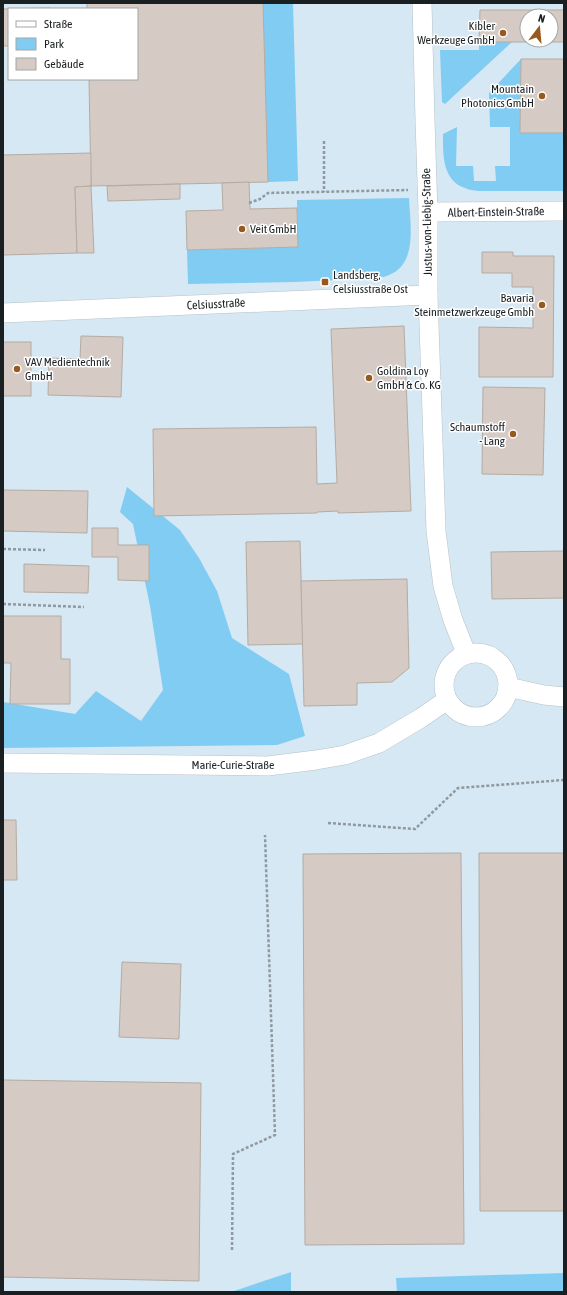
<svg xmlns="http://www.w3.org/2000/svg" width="567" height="1295" font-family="'Asap Condensed',sans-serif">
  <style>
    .built { fill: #d5e8f3; fill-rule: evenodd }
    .green { fill: #81ccf3 }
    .building { fill: #d5cbc4; stroke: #b4aba3; fill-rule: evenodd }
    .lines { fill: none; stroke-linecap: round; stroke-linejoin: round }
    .minor-casing { stroke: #b7c2c8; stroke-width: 20 }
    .path { stroke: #91999e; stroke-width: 2.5; stroke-dasharray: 3 2; stroke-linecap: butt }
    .minor { stroke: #fff; stroke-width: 19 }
    .poi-dot { fill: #97591d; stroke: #fff; stroke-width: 1.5 }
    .labels { text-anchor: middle; stroke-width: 3; stroke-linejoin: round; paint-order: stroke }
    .poi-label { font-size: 12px; fill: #1a1f21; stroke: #fff; text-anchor: end }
    .street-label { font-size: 12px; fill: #1a1f21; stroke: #fff }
  </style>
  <rect width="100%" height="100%" fill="#eaf5fc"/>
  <!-- built -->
  <path class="built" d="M3,3H564V1292H291V1272L234,1292H3ZM9,9H137V79H9ZM527,16H551V40H527Z"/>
  <!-- green -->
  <g class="green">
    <polygon points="263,3 293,3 298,181 268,182"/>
    <polygon points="479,42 512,42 445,104 442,102 440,50 479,50"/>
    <path d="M521,59L520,133H564V191H478C474,190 469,190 465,188C442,180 443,154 443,134L457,127L456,166H473L474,181H496L495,166H510V127H490L489,93Z"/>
    <path d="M409,198C410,223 418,264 389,275C385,277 381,277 377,278L295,282L188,284L187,250L298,247L297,200Z"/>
    <polygon points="127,487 180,530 199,558 217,591 232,638 289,674 305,736 277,745 3,748 3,702 75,714 96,691 141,721 163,690 150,606 133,524 120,512"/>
    <polygon points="291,1272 291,1292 231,1292"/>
    <polygon points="564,1273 564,1292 397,1292 396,1278"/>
  </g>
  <!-- building -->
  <g class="building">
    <polygon points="87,3 263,3 268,182 91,186 89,79 137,79 137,9 87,9"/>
    <polygon points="50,8 50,9 9,9 9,46 3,46 3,9"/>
    <path d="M480,10H564V42H479ZM527,16H551V40H527Z"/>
    <polygon points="521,59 564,59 564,133 520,133"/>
    <polygon points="91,153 91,186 75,187 77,253 3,255 3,155"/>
    <polygon points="249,182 250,209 297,208 298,247 187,250 186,211 223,210 222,183"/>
    <polygon points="180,184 180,199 108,201 107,186"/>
    <polygon points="91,186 94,253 77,253 75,187"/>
    <polygon points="482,252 513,252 513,256 554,256 553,377 479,377 479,327 533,328 533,287 512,287 512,273 482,273"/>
    <polygon points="404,326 411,511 338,513 338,511 317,512 317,513 154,516 153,429 316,427 317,484 337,483 331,329"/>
    <polygon points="81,336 123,337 121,397 48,395 49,358 80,359"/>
    <rect x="3" y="342" width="28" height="54"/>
    <polygon points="483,387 545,388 543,475 482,474"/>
    <polygon points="3,490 88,491 87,533 3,531"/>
    <polygon points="92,528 118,528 118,545 149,545 149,581 118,580 118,557 92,557"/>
    <polygon points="300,541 303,644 248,645 246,542"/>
    <polygon points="564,551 564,598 492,599 491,552"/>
    <polygon points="24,564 89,566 88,593 24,592"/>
    <polygon points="407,579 409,668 392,682 357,683 357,705 304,706 301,581"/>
    <polygon points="3,616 61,616 61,659 70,659 70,704 10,704 11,663 3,663"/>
    <polygon points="3,820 16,820 17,880 3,880"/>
    <polygon points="461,853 464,1244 305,1245 303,854"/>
    <polygon points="479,853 564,853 564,1211 480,1211"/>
    <polygon points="122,962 181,964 179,1039 119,1037"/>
    <polygon points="3,1080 201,1083 199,1281 3,1277"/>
  </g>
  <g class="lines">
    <defs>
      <g id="minor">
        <polyline points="422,3 425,120 428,212 428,295 436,531 443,586 453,620 466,653"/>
        <polyline points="428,212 564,211"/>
        <polyline points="3,313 428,295"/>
        <circle cx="476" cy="685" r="32"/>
        <polyline points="508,687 544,695 564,697"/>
        <polyline points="3,763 268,766 316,760 345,755 379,743 421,718 447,700"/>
      </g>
    </defs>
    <!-- minor casing -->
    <use href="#minor" class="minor-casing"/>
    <!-- path -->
    <g class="path">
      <polyline points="324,141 324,192"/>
      <polyline points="249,203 260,199 268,193 408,190"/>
      <polyline points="3,549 45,550"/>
      <polyline points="3,604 84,607"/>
      <polyline points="328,823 415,829 458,788 564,780"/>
      <polyline points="232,1250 233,1154 275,1135 265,835"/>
    </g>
    <!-- minor -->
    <use href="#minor" class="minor"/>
  </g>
  <!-- markers -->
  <g class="poi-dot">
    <circle cx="503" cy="33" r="4"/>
    <circle cx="542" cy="96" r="4"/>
    <circle cx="242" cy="229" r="4"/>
    <rect x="321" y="278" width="8" height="8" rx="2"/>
    <circle cx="542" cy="305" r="4"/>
    <circle cx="17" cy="369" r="4"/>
    <circle cx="369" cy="378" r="4"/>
    <circle cx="513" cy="434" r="4"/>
  </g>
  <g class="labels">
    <!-- poi labels -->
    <g class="poi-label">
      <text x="495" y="30">Kibler<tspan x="495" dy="14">Werkzeuge GmbH</tspan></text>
      <text x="534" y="93">Mountain<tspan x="534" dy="14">Photonics GmbH</tspan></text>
      <text x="250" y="233" text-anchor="start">Veit GmbH</text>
      <text x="333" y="279" text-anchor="start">Landsberg,<tspan x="333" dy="14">Celsiusstraße Ost</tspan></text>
      <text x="534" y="302">Bavaria<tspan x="534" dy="14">Steinmetzwerkzeuge Gmbh</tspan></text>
      <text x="25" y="366" text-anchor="start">VAV Medientechnik<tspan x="25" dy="14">GmbH</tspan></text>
      <text x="377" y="375" text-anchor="start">Goldina Loy<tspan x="377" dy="14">GmbH &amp; Co. KG</tspan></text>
      <text x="505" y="431">Schaumstoff<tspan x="505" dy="14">- Lang</tspan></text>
    </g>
    <!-- street labels -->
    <g class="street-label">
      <text transform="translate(496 212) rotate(-1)" y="4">Albert-Einstein-Straße</text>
      <text transform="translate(427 222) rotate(-91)" y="4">Justus-von-Liebig-Straße</text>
      <text transform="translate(216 304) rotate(-3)" y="4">Celsiusstraße</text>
      <text x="233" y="769">Marie-Curie-Straße</text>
    </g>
  </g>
  <!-- border -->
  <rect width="567" height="1295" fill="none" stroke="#1a1f21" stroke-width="8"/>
  <!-- legend -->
  <rect x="8" y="8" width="130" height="72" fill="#ffffff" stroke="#a3a5a6"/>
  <rect x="16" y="21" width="20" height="6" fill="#ffffff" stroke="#a3a5a6"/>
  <text x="44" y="28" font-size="12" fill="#1a1f21">Straße</text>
  <rect x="16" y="38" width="20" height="12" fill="#81ccf3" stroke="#a3a5a6"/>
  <text x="44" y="48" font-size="12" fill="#1a1f21">Park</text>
  <rect x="16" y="58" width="20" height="12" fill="#d5cbc4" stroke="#a3a5a6"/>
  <text x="44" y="68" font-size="12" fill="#1a1f21">Gebäude</text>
  <!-- north arrow -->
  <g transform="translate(539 28) rotate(16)"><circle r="19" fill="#ffffff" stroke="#a3a5a6"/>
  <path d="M0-3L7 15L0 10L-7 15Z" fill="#97591d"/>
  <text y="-6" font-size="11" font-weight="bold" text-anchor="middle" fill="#1a1f21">N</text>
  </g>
</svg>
